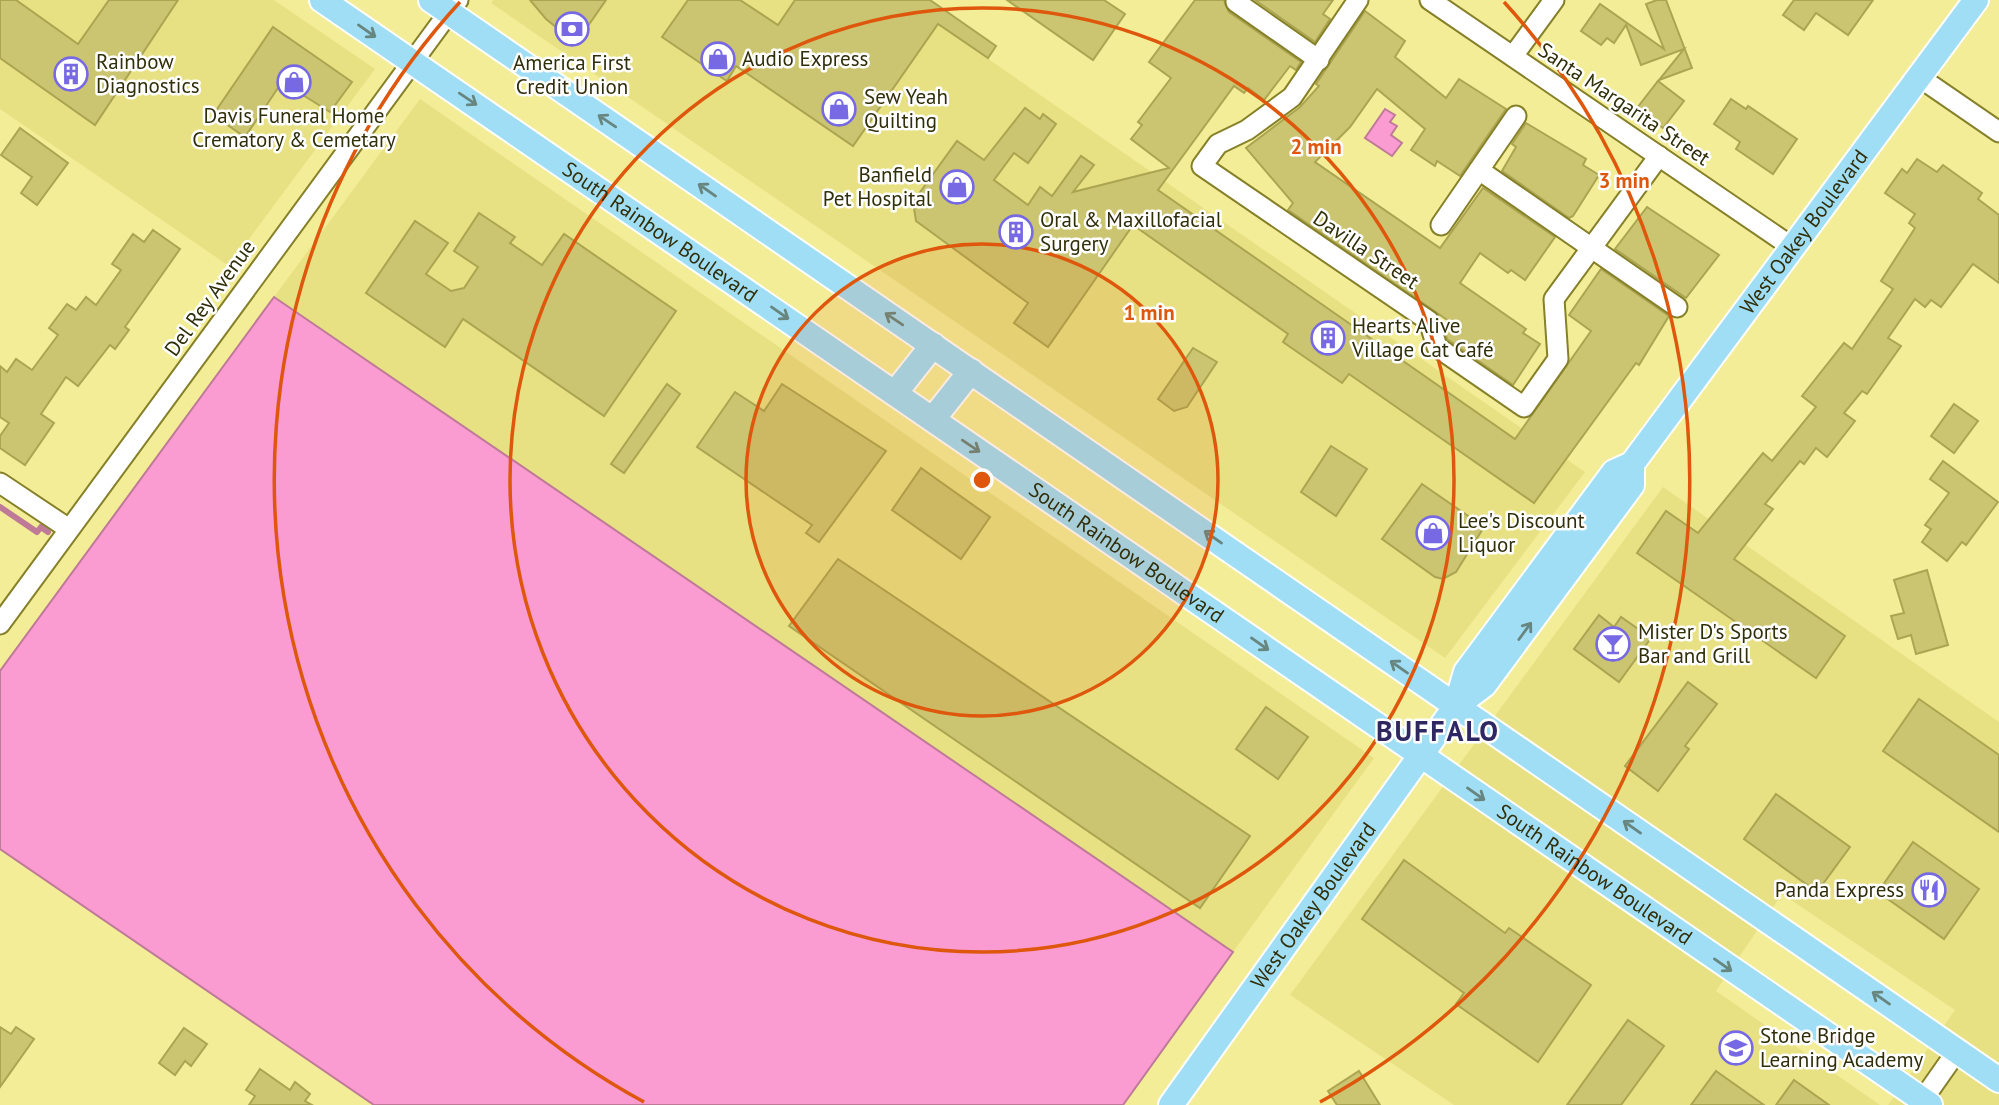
<svg xmlns="http://www.w3.org/2000/svg" width="1999" height="1105" font-family="'PT Sans',sans-serif">
  <style>
    .built { fill: #e8e183 }
    .water { fill: #fa9bd2; stroke: #be7a96; stroke-width: 2 }
    .lines { fill: none; stroke-linecap: round; stroke-linejoin: round }
    .stream { stroke: #be7a96; stroke-width: 6 }
    .building { fill: #cbc571; stroke: #aba551; stroke-width: 2 }
    .minor-casing { stroke: #868029; stroke-width: 23 }
    .major-casing { stroke: #fff; stroke-width: 28 }
    .minor { stroke: #fff; stroke-width: 19 }
    .major { stroke: #a0def5; stroke-width: 24 }
    .oneway { stroke: #688680 }
    .ring { fill: none; stroke: #df570c; stroke-width: 3.5 }
    .labels { text-anchor: middle; stroke-width: 5; stroke-linejoin: round; paint-order: stroke }
    .poi-label { font-size: 21px; fill: #312e0a; stroke: #fff; text-anchor: start }
    .street-label { font-size: 21px; fill: #312e0a; stroke: #fff }
    .district-label { font-size: 28px; font-weight: bold; letter-spacing: 2px; fill: #2e2761; stroke: #fff }
    .centre { fill: #df570c; stroke: #fff; stroke-width: 3.5 }
    .ring-label { font-size: 21px; text-anchor: middle; font-weight: bold; fill: #df570c; stroke: #fff; stroke-width: 5; stroke-linejoin: round; paint-order: stroke }
  </style>
  <rect width="100%" height="100%" fill="#f3ed98"/>
  <!-- built -->
  <g class="built">
    <polygon points="0,0 274,0 375,69 229,266 0,109"/>
    <polygon points="494,0 903,0 1585,472 1445,658 491,3"/>
    <polygon points="420,99 1374,758 1233,952 274,297"/>
    <polygon points="1663,487 1999,722 1999,1105 1888,1105 1955,1010 1782,894 1716,991 1880,1105 1454,1105 1290,995"/>
  </g>
  <!-- water -->
  <g class="water">
    <polygon points="1385,109 1395,115 1390,122 1397,126 1391,135 1402,143 1392,156 1365,138"/>
    <polygon points="274,297 1233,952 1123,1105 374,1105 0,849 0,671"/>
  </g>
  <g class="lines">
    <!-- stream -->
    <polyline class="stream" points="0,507 37,532 41,527 48,532"/>
  </g>
  <!-- building -->
  <g class="building">
    <polygon points="0,0 16,0 78,44 109,0 178,0 95,125 0,58"/>
    <polygon points="530,0 606,0 579,39 573,41 546,19"/>
    <polygon points="688,0 740,0 778,25 795,0 930,0 996,46 988,58 938,24 853,146 736,66 727,81 662,37"/>
    <polygon points="1007,0 1104,0 1125,14 1093,60"/>
    <polygon points="1195,0 1224,0 1229,12 1301,62 1296,70 1290,66 1264,100 1248,88 1244,93 1234,86 1158,190 1515,439 1591,331 1569,315 1601,269 1669,316 1639,365 1636,363 1534,503 1349,374 1342,383 1283,342 1288,334 1133,225 1048,347 1014,323 1028,303 916,221 913,202 957,141 984,160 1025,108 1040,119 1043,114 1056,124 1028,163 1014,153 994,180 1028,205 1040,187 1052,196 1081,156 1094,165 1073,192 1169,168 1131,139 1142,125 1138,122 1171,78 1149,62"/>
    <polygon points="1255,0 1333,0 1323,14 1330,19 1315,42"/>
    <polygon points="1657,0 1666,0 1692,68 1659,80 1684,49 1641,65 1626,25 1614,43 1607,38 1601,45 1581,31 1600,4 1664,49 1646,4"/>
    <polygon points="1794,0 1873,0 1848,35 1816,13 1804,30 1783,15"/>
    <polygon points="1365,11 1405,41 1395,57 1446,98 1459,79 1506,109 1460,176 1437,161 1435,166 1411,150 1425,129 1377,89 1350,127 1315,162 1440,248 1483,188 1555,237 1525,280 1511,270 1508,273 1480,253 1460,283 1526,329 1523,333 1540,344 1513,385 1447,339 1446,335 1453,324 1288,210 1293,203 1246,148 1300,107 1319,86 1316,84"/>
    <polygon points="273,27 352,82 330,112 282,82 245,137 213,115"/>
    <polygon points="1658,81 1684,101 1663,128 1637,108"/>
    <polygon points="1731,99 1746,109 1748,106 1797,139 1773,174 1736,149 1740,142 1714,124"/>
    <polygon points="1526,123 1586,159 1583,165 1599,175 1573,216 1569,218 1502,171 1516,147 1512,144"/>
    <polygon points="20,128 68,163 37,205 21,193 32,177 1,155"/>
    <polygon points="1917,159 1937,172 1943,165 1982,193 1978,199 1999,215 1999,283 1973,264 1941,307 1931,300 1925,307 1915,299 1888,338 1901,346 1867,394 1862,391 1844,413 1855,421 1827,457 1816,448 1804,464 1800,461 1765,504 1773,509 1734,559 1845,636 1816,678 1637,553 1666,511 1698,533 1763,453 1772,461 1816,407 1802,396 1844,343 1852,349 1893,289 1881,281 1915,228 1909,223 1915,214 1885,193 1902,169 1907,173"/>
    <polygon points="1647,207 1719,255 1686,298 1615,249"/>
    <polygon points="479,213 515,237 510,243 542,265 564,234 676,311 604,416 463,319 445,347 366,293 415,221 448,243 426,274 451,291 464,288 478,267 454,251"/>
    <polygon points="153,230 180,249 125,327 129,330 115,349 110,345 78,386 66,377 41,414 54,423 25,465 0,448 0,436 9,423 0,417 0,366 7,372 16,359 32,370 58,335 49,328 67,304 76,310 86,297 96,305 121,270 112,264 133,234 144,242"/>
    <polygon points="1193,348 1217,362 1187,407 1174,411 1158,399"/>
    <polygon points="667,384 680,394 624,473 611,464"/>
    <polygon points="782,384 886,451 819,542 806,533 812,525 697,447 735,392 764,411"/>
    <polygon points="1954,404 1978,421 1954,453 1931,436"/>
    <polygon points="1331,446 1367,469 1336,516 1301,492"/>
    <polygon points="1943,461 1998,502 1966,545 1962,542 1947,561 1922,542 1931,529 1925,525 1949,493 1930,479"/>
    <polygon points="921,468 990,517 961,559 892,510"/>
    <polygon points="1422,484 1484,527 1456,572 1443,579 1435,577 1382,539"/>
    <polygon points="838,559 1250,836 1200,908 789,626"/>
    <polygon points="1927,570 1948,645 1916,654 1911,635 1898,639 1891,616 1904,613 1894,580"/>
    <polygon points="1599,615 1614,627 1621,617 1651,638 1619,682 1574,649"/>
    <polygon points="1688,682 1717,704 1685,746 1689,749 1658,791 1625,766"/>
    <polygon points="1919,699 1999,755 1999,832 1883,751"/>
    <polygon points="1266,707 1308,737 1278,779 1236,749"/>
    <polygon points="1776,794 1850,847 1817,892 1744,839"/>
    <polygon points="1913,842 1979,889 1944,939 1878,892"/>
    <polygon points="1404,860 1505,933 1509,928 1591,985 1538,1062 1456,1004 1464,993 1362,919"/>
    <polygon points="1628,1020 1664,1046 1621,1105 1567,1105"/>
    <polygon points="0,1027 11,1034 16,1027 34,1039 0,1087"/>
    <polygon points="184,1028 207,1044 191,1066 185,1061 175,1075 159,1063"/>
    <polygon points="260,1069 290,1090 295,1082 310,1094 305,1101 312,1105 249,1105 255,1096 246,1090"/>
    <polygon points="1359,1071 1380,1105 1337,1105 1328,1091"/>
    <polygon points="1716,1071 1764,1105 1691,1105"/>
    <polygon points="1794,1080 1829,1105 1776,1105"/>
  </g>
  <g class="lines">
    <defs>
      <g id="minor">
        <polyline points="1358,0 1292,97 1247,130 1218,144 1202,166 1429,321 1437,347 1524,407 1558,359 1554,299 1659,156"/>
        <polyline points="1430,0 1792,247"/>
        <polyline points="1236,2 1319,60"/>
        <polyline points="1513,56 1554,0"/>
        <polyline points="1919,77 1999,132"/>
        <polyline points="1479,170 1677,307"/>
        <polyline points="1441,225 1516,116"/>
        <polyline points="0,483 69,529"/>
        <polyline points="0,624 458,0"/>
        <polyline points="1919,1105 1957,1051"/>
      </g>
      <g id="major">
        <path id="s1" d="M322,0L1930,1105"/>
        <polyline points="431,0 1999,1080"/>
        <polyline points="895,393 933,345"/>
        <polyline points="933,419 971,371"/>
        <polyline points="1456,706 1484,685 1632,485 1632,464"/>
        <path id="s2" d="M1171,1105L1456,706L1466,672L1614,472L1632,464L1976,0"/>
      </g>
    </defs>
    <!-- minor casing -->
    <use href="#minor" class="minor-casing"/>
    <!-- major casing -->
    <use href="#major" class="major-casing"/>
    <!-- minor -->
    <use href="#minor" class="minor"/>
    <!-- major -->
    <use href="#major" class="major"/>
  </g>
  <!-- one-way arrows -->
  <defs><path id="oneway-shaft" d="M-6 0H5M1.5-3L5.5 0L1.5 3" fill="none" stroke-width="1.6" stroke-linecap="round" stroke-linejoin="round" transform="scale(1.75)"/></defs>
  <g class="oneway">
    <use href="#oneway-shaft" transform="translate(367 31) rotate(35)"/>
    <use href="#oneway-shaft" transform="translate(468 99) rotate(34)"/>
    <use href="#oneway-shaft" transform="translate(607 121) rotate(-146)"/>
    <use href="#oneway-shaft" transform="translate(707 190) rotate(-145)"/>
    <use href="#oneway-shaft" transform="translate(780 313) rotate(35)"/>
    <use href="#oneway-shaft" transform="translate(894 319) rotate(-146)"/>
    <use href="#oneway-shaft" transform="translate(971 446) rotate(34)"/>
    <use href="#oneway-shaft" transform="translate(1213 537) rotate(-145)"/>
    <use href="#oneway-shaft" transform="translate(1525 631) rotate(-54)"/>
    <use href="#oneway-shaft" transform="translate(1260 644) rotate(35)"/>
    <use href="#oneway-shaft" transform="translate(1399 667) rotate(-145)"/>
    <use href="#oneway-shaft" transform="translate(1476 794) rotate(35)"/>
    <use href="#oneway-shaft" transform="translate(1632 827) rotate(-145)"/>
    <use href="#oneway-shaft" transform="translate(1723 965) rotate(35)"/>
    <use href="#oneway-shaft" transform="translate(1881 998) rotate(-145)"/>
  </g>
  <!-- distance rings -->
  <circle cx="982" cy="480" r="236" fill="#df570c" fill-opacity=".12"/>
  <g class="ring">
    <circle cx="982" cy="480" r="236"/>
    <circle cx="982" cy="480" r="472"/>
    <path d="M644 1102A708 708 0 0 1 460 2M1504 2A708 708 0 0 1 1320 1102"/>
  </g>
  <!-- icons -->
  <defs>
    <symbol id="bank-ring" viewBox="-11 -11 22 22"><circle r="9.5" fill="#fff" stroke="#7768e3" stroke-width="1.5"/><path d="M-6-4H6V4H-6ZM0-2.3a2.3 2.3 0 1 0 0 4.6a2.3 2.3 0 1 0 0-4.6Z" fill="#7768e3"/></symbol>
    <symbol id="shop-ring" viewBox="-11 -11 22 22"><circle r="9.5" fill="#fff" stroke="#7768e3" stroke-width="1.5"/><path d="M-5-2.5h2.3a2.7 3.5 0 0 1 5.4 0H5L5.5 6h-11ZM-1.5-2.5h3a1.5 2.3 0 0 0-3 0Z" fill="#7768e3"/></symbol>
    <symbol id="building-ring" viewBox="-11 -11 22 22"><circle r="9.5" fill="#fff" stroke="#7768e3" stroke-width="1.5"/><path d="M-4-6H4V6H1V3H-1V6H-4ZM-2.5-4.3h1.7v1.8h-1.7ZM.8-4.3h1.7v1.8H.8ZM-2.5-1h1.7V.8h-1.7ZM.8-1h1.7V.8H.8Z" fill="#7768e3"/></symbol>
    <symbol id="bar-ring" viewBox="-11 -11 22 22"><circle r="9.5" fill="#fff" stroke="#7768e3" stroke-width="1.5"/><path d="M-6-5H6L.8 .8V4.5H3.5V6h-7V4.5H-.8V.8Z" fill="#7768e3"/></symbol>
    <symbol id="restaurant-ring" viewBox="-11 -11 22 22"><circle r="9.5" fill="#fff" stroke="#7768e3" stroke-width="1.5"/><path d="M-5-6h1v4h1v-4h1v4h1v-4h1v5L-1.5 .5V6h-2V.5L-5-1ZM5-6V6H3V1.5H1.5Q1.5-4 5-6Z" fill="#7768e3"/></symbol>
    <symbol id="school-ring" viewBox="-11 -11 22 22"><circle r="9.5" fill="#fff" stroke="#7768e3" stroke-width="1.5"/><path d="M0-5L7-2L0 1L-7-2ZM-4 1L0 2.5L4 1V4Q0 6-4 4Z" fill="#7768e3"/></symbol>
  </defs>
  <g fill-rule="evenodd">
    <use href="#bank-ring" x="553" y="10" width="38" height="38"/>
    <use href="#shop-ring" x="699" y="40" width="38" height="38"/>
    <use href="#building-ring" x="52" y="55" width="38" height="38"/>
    <use href="#shop-ring" x="275" y="63" width="38" height="38"/>
    <use href="#shop-ring" x="820" y="90" width="38" height="38"/>
    <use href="#shop-ring" x="938" y="168" width="38" height="38"/>
    <use href="#building-ring" x="997" y="213" width="38" height="38"/>
    <use href="#building-ring" x="1309" y="319" width="38" height="38"/>
    <use href="#shop-ring" x="1414" y="514" width="38" height="38"/>
    <use href="#bar-ring" x="1594" y="625" width="38" height="38"/>
    <use href="#restaurant-ring" x="1910" y="871" width="38" height="38"/>
    <use href="#school-ring" x="1717" y="1029" width="38" height="38"/>
  </g>
  <g class="labels">
    <!-- poi labels -->
    <g class="poi-label">
      <text x="742" y="66">Audio Express</text>
      <text x="96" y="69">Rainbow<tspan x="96" dy="24">Diagnostics</tspan></text>
      <text x="572" y="70" text-anchor="middle">America First<tspan x="572" dy="24">Credit Union</tspan></text>
      <text x="864" y="104">Sew Yeah<tspan x="864" dy="24">Quilting</tspan></text>
      <text x="294" y="123" text-anchor="middle">Davis Funeral Home<tspan x="294" dy="24">Crematory &amp; Cemetary</tspan></text>
      <text x="932" y="182" text-anchor="end">Banfield<tspan x="932" dy="24">Pet Hospital</tspan></text>
      <text x="1040" y="227">Oral &amp; Maxillofacial<tspan x="1040" dy="24">Surgery</tspan></text>
      <text x="1352" y="333">Hearts Alive<tspan x="1352" dy="24">Village Cat Café</tspan></text>
      <text x="1458" y="528">Lee's Discount<tspan x="1458" dy="24">Liquor</tspan></text>
      <text x="1638" y="639">Mister D's Sports<tspan x="1638" dy="24">Bar and Grill</tspan></text>
      <text x="1904" y="897" text-anchor="end">Panda Express</text>
      <text x="1760" y="1043">Stone Bridge<tspan x="1760" dy="24">Learning Academy</tspan></text>
    </g>
    <!-- street labels -->
    <g class="street-label">
      <text transform="translate(1624 104) rotate(34)" y="7">Santa Margarita Street</text>
      <text dy="7" stroke="none"><textPath href="#s1" startOffset="410">South Rainbow Boulevard</textPath></text>
      <text dy="7" stroke="none"><textPath href="#s2" startOffset="1083">West Oakey Boulevard</textPath></text>
      <text transform="translate(1366 250) rotate(34)" y="7">Davilla Street</text>
      <text transform="translate(210 298) rotate(-54)" y="7">Del Rey Avenue</text>
      <text dy="7" stroke="none"><textPath href="#s1" startOffset="976">South Rainbow Boulevard</textPath></text>
      <text dy="7" stroke="none"><textPath href="#s1" startOffset="1544">South Rainbow Boulevard</textPath></text>
      <text dy="7" stroke="none"><textPath href="#s2" startOffset="245">West Oakey Boulevard</textPath></text>
    </g>
    <!-- district labels -->
    <g class="district-label">
      <text x="1438" y="741">BUFFALO</text>
    </g>
  </g>
  <circle cx="982" cy="480" r="10" class="centre"/>
  <g class="ring-label">
    <text x="1316" y="154">2 min</text>
    <text x="1624" y="188">3 min</text>
    <text x="1149" y="320">1 min</text>
  </g>
</svg>
